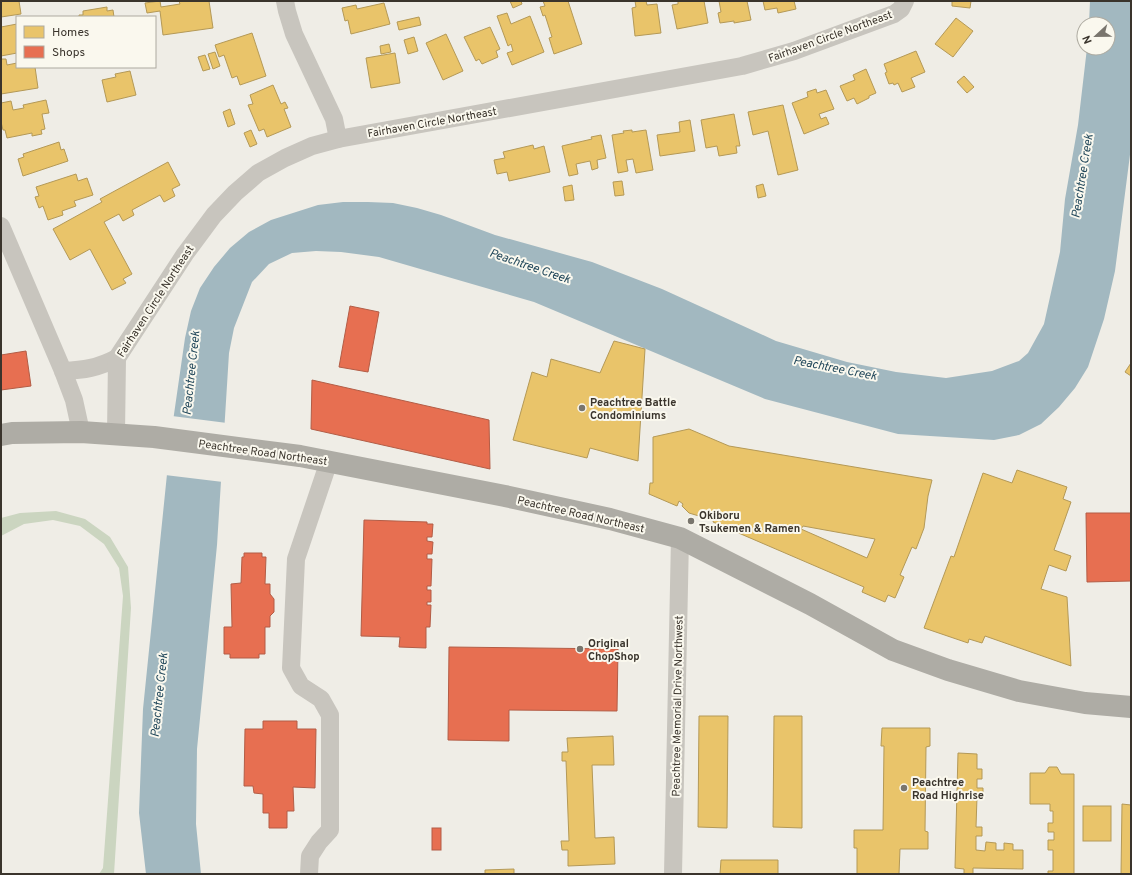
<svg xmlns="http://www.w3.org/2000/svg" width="1132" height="875" font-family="Overpass,sans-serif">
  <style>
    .green { fill: #cbd5c0 }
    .water { fill: #a2b8c0 }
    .pier { fill: #efede6 }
    .homes { fill: #e9c46a; stroke: #b49957; fill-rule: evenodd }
    .shops { fill: #e76f51; stroke: #b35d46 }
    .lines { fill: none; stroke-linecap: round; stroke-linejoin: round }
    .minor { stroke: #c8c5be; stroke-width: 18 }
    .highway { stroke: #aeaca5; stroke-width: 22 }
    .poi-dot { fill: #79756d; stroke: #faf8ee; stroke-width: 1.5 }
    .labels { text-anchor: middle; stroke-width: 4; stroke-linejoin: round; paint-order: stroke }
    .street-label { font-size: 11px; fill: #3a342c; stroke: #faf8ee }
    .poi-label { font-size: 11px; font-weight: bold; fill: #3a342c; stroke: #faf8ee; text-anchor: start }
    .water-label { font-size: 12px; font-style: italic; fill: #22485b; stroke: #faf8ee }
  </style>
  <rect width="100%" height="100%" fill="#efede6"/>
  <!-- green -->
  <polygon class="green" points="56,511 85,519 110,537 128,567 131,608 114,874 99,874 103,868 123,596 119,568 104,544 80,526 53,520 24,524 1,536 1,518 20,513"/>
  <!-- water -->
  <polygon class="water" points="1090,1 1131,1 1131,147 1115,271 1104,319 1088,367 1075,388 1059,407 1041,424 1019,435 994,440 898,434 765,399 534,302 379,257 341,252 316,251 292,253 269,264 252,282 234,328 229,353 217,545 197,749 196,824 201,874 146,874 139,813 143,709 171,435 185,338 191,311 200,288 214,267 230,248 249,232 271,220 318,205 343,202 368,202 393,203 417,208 441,215 495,235 592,262 662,289 776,341 847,362 896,372 946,378 992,371 1019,361 1028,353 1044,324 1060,252 1065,199 1078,125 1087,48 1108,48 1108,24 1089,24"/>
  <!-- pier -->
  <polygon class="pier" points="172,416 227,423 223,482 165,475"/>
  <!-- homes -->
  <g class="homes">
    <polygon points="1,1 19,1 21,14 1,17"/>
    <polygon points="160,1 161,7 180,4 179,1 209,1 213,28 163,35 160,11 147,13 145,3"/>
    <polygon points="510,1 521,1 522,4 513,8"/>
    <polygon points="543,1 568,1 582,44 554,54 549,38 552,37 545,15 543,16 540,7 545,6"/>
    <polygon points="635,1 646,1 647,5 657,4 661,33 635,36 632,8 636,7"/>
    <polygon points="678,1 704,1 708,23 677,29 672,5 678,4"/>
    <polygon points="719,1 747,1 751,20 734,23 734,21 720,23 718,13 721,12"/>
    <polygon points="763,1 794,1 796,9 778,13 777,8 765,10"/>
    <polygon points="952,1 971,1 970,8 952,6"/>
    <polygon points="384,3 390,24 351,34 348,20 345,21 342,8 356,5 357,9"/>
    <polygon points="107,7 107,11 113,10 114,17 79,17 79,15 83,15 83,11"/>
    <polygon points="507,13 511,24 530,16 544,52 512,65 507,53 513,51 511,44 508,46 497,16"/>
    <polygon points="419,17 421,25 399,30 397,22"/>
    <polygon points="956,18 973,31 953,57 935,44"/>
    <polygon points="17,24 17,53 1,56 1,27"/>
    <polygon points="490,27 500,49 496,51 498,57 482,64 479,59 476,61 464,37"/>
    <polygon points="252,33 266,76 240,85 237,76 232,78 224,55 219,57 215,45"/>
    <polygon points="446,34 463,71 443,80 426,43"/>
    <polygon points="414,37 418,51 408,54 404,40"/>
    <polygon points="389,44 391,52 381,54 380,46"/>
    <polygon points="916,51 925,72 911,78 915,87 902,92 898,83 894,85 893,83 889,84 885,73 887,72 884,64"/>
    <polygon points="215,52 220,66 213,69 208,54"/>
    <polygon points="395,53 400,83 371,88 366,58"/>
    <polygon points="205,55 210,69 203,71 198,57"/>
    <polygon points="1,59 6,59 7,65 17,63 17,67 35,67 38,88 1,94"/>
    <polygon points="866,69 876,93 869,96 869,98 857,104 854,98 847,101 840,86 855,80 853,75"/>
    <polygon points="130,71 136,95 107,102 102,80 116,77 115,74"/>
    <polygon points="964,76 974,87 967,93 957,82"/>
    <polygon points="273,85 281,104 285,102 288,108 284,109 291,127 267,137 264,129 259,131 248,105 253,104 250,95"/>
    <polygon points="816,89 817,93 826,90 834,109 819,114 821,119 826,117 829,124 804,134 792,103 808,97 807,92"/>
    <polygon points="46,100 49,113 42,114 45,129 41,130 42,134 32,136 32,133 7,138 5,130 3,130 1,122 1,103 11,101 13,110 24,108 23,105"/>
    <polygon points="783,105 798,170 778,175 768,131 753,135 748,112"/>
    <polygon points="230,109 235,124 228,127 223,112"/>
    <polygon points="734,114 740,146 736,146 737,153 719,156 717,146 706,148 701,120"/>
    <polygon points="690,120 695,151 660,156 657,135 680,132 679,122"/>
    <polygon points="251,130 257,144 250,147 244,133"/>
    <polygon points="632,130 632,132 646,130 653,170 636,173 633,159 626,160 628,171 618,173 612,135 624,133 623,131"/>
    <polygon points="601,135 606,158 597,160 598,168 592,170 590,161 576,164 578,174 569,176 562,146 592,139 591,137"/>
    <polygon points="59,142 61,150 64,149 68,161 23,176 18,159 24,157 23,154"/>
    <polygon points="533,145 534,149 544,146 550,172 509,181 507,172 497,174 494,160 505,158 503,152"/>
    <polygon points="168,162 180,185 172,189 175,196 164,202 160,195 132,210 134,215 123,221 119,214 104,222 132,274 123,279 126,283 112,290 90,249 70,260 53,229 102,202 100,199"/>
    <polygon points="76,174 78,181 87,178 93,195 74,201 76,206 62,211 63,215 48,220 43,206 39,208 35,197 39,196 36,187"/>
    <polygon points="622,181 624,195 615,196 613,182"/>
    <polygon points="763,184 766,196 758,198 756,186"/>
    <polygon points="572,185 574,200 565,201 563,187"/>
    <polygon points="614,341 645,349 638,461 590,448 587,458 513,440 532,372 547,377 551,359 600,373"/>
    <polygon points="1131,363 1131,376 1125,372"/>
    <path d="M689,429L729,446L932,480L928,496L924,528L916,549L912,547L900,575L904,577L895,598L888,595L885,602L862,592L864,587L713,522L714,518L710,516L709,519L689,513L682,506L683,504L679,501L677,506L649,494L650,483H653V437ZM803,526L875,539L867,558L801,529Z"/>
    <polygon points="1017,470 1067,487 1063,499 1071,502 1054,550 1071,556 1066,571 1049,565 1041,589 1067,597 1071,666 985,636 982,643 969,639 968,643 924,628 951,556 954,557 983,473 1012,483"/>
    <polygon points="699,716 728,716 727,828 698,827"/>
    <polygon points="774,716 802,716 802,828 773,827"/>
    <polygon points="882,728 930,728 930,746 926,747 925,831 928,832 928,849 900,849 899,874 857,874 857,848 854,848 854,830 883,830 884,746 881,746"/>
    <polygon points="613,736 614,765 592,765 595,838 614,837 615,864 568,866 568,850 562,850 561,841 569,841 566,761 562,761 562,752 568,752 567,738"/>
    <polygon points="958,753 977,754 977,769 982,769 982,779 977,779 977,788 983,788 983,797 977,797 976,827 982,827 982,836 976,836 976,850 985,851 986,842 996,843 996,850 1004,850 1004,843 1013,844 1013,850 1023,850 1023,869 973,868 973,874 964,874 964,869 955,868"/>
    <polygon points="1049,767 1057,767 1061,774 1074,774 1074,874 1048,874 1048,871 1053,871 1053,850 1048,850 1048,840 1054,840 1054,832 1048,832 1048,823 1053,823 1053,811 1050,811 1050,804 1030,804 1030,773 1045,773"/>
    <polygon points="1122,804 1131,805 1131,874 1121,874"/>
    <rect x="1083" y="806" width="28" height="35"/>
    <polygon points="721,860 778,860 778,874 720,874"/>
    <polygon points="514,869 514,874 485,874 485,870"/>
  </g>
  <!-- shops -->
  <g class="shops">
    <polygon points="350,306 379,312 368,372 339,367"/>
    <polygon points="26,351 31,386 1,390 1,355"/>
    <polygon points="312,380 489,420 490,469 311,429"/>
    <polygon points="1086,513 1131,513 1131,581 1087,582"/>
    <polygon points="364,520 427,522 427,524 433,524 432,537 427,537 427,541 433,542 432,554 427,554 427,559 432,559 431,586 427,586 427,590 431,590 431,602 427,602 427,605 431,605 430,627 426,627 426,648 399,647 400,637 361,636"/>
    <polygon points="244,553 262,553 262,557 266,557 265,584 270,584 270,594 274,599 274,612 270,616 270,627 265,627 265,654 259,654 259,658 230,658 230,654 224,654 224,627 232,627 231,584 241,583 242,557 244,557"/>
    <polygon points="449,647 618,649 617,711 509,710 509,741 448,740"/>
    <polygon points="263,721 297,721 297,729 316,729 315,788 293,787 294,811 287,811 287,828 269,828 269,813 263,813 263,794 254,793 253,786 244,786 245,729 263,729"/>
    <rect x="432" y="828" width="9" height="22"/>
  </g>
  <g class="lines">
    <!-- minor -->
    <g class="minor">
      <polyline points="285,1 287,11 294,34 334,119 338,139"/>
      <polyline points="1,226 63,371 74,400 81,432"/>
      <path d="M63,371C84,370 98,368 117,358"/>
      <polyline points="116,434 117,358 185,254 214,215 235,193 258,173 285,158 312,146 338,139 742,66 794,51 894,14 901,9 905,1"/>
      <polyline points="309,874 310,856 319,842 330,830 330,715 321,699 301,686 291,668 296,559 329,461"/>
      <polyline points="673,874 680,538"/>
    </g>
    <!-- highway -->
    <polyline class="highway" points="1,435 12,433 81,432 154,437 300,456 505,496 610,519 680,538 810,604 893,650 948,670 1019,691 1085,703 1131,707"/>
  </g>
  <!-- markers -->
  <g class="poi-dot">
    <circle cx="582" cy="408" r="4"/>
    <circle cx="691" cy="521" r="4"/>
    <circle cx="580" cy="649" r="4"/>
    <circle cx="904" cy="788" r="4"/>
  </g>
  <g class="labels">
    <!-- street labels -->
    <g class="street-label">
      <text transform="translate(830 36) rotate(-20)" y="4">Fairhaven Circle Northeast</text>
      <text transform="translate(432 122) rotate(-10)" y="4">Fairhaven Circle Northeast</text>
      <text transform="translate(155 301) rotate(-57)" y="4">Fairhaven Circle Northeast</text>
      <text transform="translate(263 452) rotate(8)" y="4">Peachtree Road Northeast</text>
      <text transform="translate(581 514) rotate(13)" y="4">Peachtree Road Northeast</text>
      <text transform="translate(677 706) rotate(-89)" y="4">Peachtree Memorial Drive Northwest</text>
    </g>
    <!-- poi labels -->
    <g class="poi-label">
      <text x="590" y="406">Peachtree Battle<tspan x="590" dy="13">Condominiums</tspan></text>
      <text x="699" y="519">Okiboru<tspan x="699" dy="13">Tsukemen &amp; Ramen</tspan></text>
      <text x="588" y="647">Original<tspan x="588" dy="13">ChopShop</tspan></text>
      <text x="912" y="786">Peachtree<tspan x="912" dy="13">Road Highrise</tspan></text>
    </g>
    <!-- water labels -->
    <g class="water-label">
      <text transform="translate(1082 176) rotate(-81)" y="4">Peachtree Creek</text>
      <text transform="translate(530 266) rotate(19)" y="4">Peachtree Creek</text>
      <text transform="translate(835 368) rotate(11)" y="4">Peachtree Creek</text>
      <text transform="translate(191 373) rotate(-84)" y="4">Peachtree Creek</text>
      <text transform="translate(159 695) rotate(-84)" y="4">Peachtree Creek</text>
    </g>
  </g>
  <!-- border -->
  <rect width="1132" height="875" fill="none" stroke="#3a342c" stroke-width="4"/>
  <!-- legend -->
  <rect x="16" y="16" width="140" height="52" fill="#faf8ee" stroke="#adaaa0"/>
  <rect x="24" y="26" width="20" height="12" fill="#e9c46a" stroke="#adaaa0"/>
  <text x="52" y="36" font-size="12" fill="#3a342c">Homes</text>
  <rect x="24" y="46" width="20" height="12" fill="#e76f51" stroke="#adaaa0"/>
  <text x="52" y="56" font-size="12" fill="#3a342c">Shops</text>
  <!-- north arrow -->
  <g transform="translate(1096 36) rotate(248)"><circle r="19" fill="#faf8ee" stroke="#adaaa0"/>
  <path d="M0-3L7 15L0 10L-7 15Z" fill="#79756d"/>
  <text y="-6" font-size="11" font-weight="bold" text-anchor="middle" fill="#3a342c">N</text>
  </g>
</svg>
